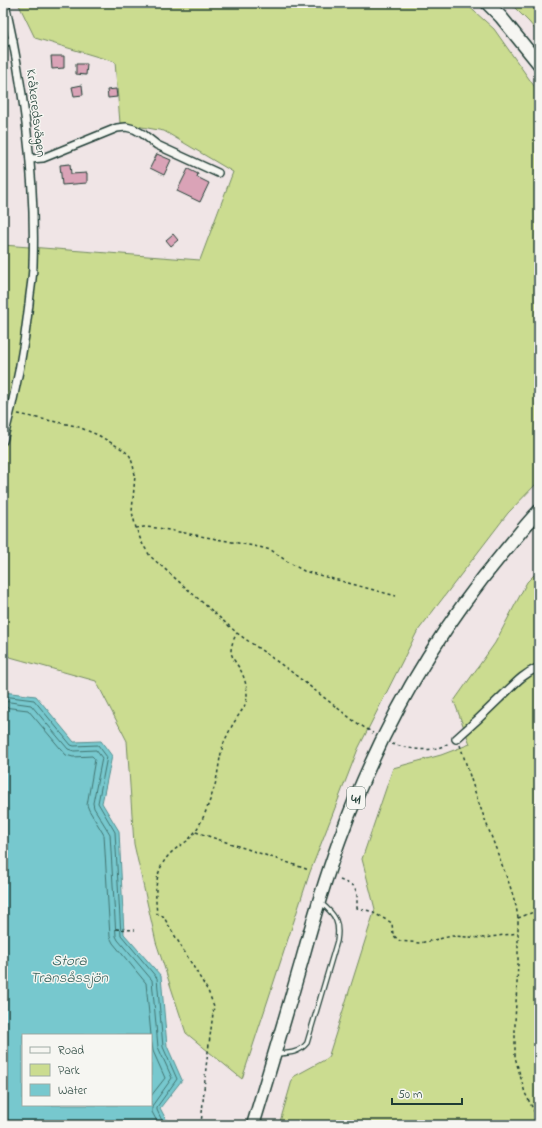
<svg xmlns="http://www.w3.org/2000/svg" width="542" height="1128" font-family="'Indie Flower',sans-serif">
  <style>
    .green { fill: #cbdc90; stroke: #758c62 }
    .water { fill: #77c8ce; stroke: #549090; fill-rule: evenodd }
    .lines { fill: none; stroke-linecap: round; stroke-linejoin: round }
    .shore { stroke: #427572; stroke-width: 1 }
    .building { fill: #daa3b7; stroke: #1f3d34 }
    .lane-casing { stroke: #1f3d34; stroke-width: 6 }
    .street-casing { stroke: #1f3d34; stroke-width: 10 }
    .primary-casing { stroke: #1f3d34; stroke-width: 15 }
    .path { stroke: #1f3d34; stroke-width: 1.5; stroke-dasharray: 3 3; stroke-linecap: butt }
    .lane { stroke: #f6f6f2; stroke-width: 3.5 }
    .street { stroke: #f6f6f2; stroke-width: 7 }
    .primary { stroke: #f6f6f2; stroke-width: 12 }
    .labels { text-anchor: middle; stroke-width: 3; stroke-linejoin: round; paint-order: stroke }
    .shield { fill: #f6f6f2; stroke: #60746d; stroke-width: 1 }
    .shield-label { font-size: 13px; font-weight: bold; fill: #1f3d34 }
    .street-label { font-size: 14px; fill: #1f3d34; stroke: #f6f6f2 }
    .water-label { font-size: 15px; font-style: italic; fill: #35605a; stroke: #f6f6f2 }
  </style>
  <rect width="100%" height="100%" fill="#f0e5e6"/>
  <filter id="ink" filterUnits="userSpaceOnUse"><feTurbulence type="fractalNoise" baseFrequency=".025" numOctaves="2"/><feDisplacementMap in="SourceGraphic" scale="8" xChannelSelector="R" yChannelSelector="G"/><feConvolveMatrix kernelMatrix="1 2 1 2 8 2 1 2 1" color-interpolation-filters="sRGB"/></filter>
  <g filter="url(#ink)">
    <!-- green -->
    <g class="green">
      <polygon points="18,3 465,3 494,29 539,93 539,481 508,513 417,632 358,749 310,872 242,1079 186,1033 156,942 134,844 127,741 96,681 3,655 3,245 200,260 233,172 164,131 120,123 115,62 35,38"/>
      <polygon points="510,3 539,3 539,34 529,22"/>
      <polygon points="539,570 539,1125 279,1125 293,1077 328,1058 375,909 362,859 393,768 441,755 470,744 454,701 495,643 527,582"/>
    </g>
    <!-- water -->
    <path class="water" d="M3,692L36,696L74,742L101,741L112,756L102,803L119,831L124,934L161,976L167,1046L182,1080L160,1108L169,1125H3ZM23,1035H151V1105H23Z"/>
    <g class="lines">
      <!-- shore -->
      <g class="shore">
        <polyline points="3,696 34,700 71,745 74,746 98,745 107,757 98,803 115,832 121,935 157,978 163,1047 177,1079 157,1107 157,1110 164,1125"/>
        <polyline points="3,701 31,705 68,749 74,751 96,750 102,758 93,803 94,808 110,834 116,936 118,940 152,980 158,1047 172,1078 152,1106 152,1112 159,1125"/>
        <polyline points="3,707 28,710 66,755 73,757 92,756 95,759 87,805 89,810 104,835 110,937 113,943 146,983 151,1035"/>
        <polyline points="151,1037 153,1051 165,1078 151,1096"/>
      </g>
    </g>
    <!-- building -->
    <g class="building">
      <polygon points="51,56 64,56 64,68 52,69"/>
      <polygon points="76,64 87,64 86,75 76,74"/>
      <polygon points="82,85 83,95 74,96 72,87"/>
      <polygon points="116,89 117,97 108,98 107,90"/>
      <polygon points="157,154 171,160 164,175 150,168"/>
      <polygon points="70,164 71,174 87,173 87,183 62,185 60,165"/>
      <polygon points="188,169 198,174 197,177 209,183 200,202 177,191"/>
      <polygon points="173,234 178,240 171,246 166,240"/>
    </g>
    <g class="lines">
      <defs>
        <path id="lane" d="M277,1054C290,1053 299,1053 307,1043L337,941C340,923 336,915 321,903"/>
        <g id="street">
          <polyline points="3,43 13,40"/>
          <polyline points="30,159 43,158 117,128 126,127 134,129 143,134 157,145 218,173"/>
          <path d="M3,441C15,396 24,350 29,304C30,291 33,278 33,265C36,176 24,89 5,3"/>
          <path d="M456,739C471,726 486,712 500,698C514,685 521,675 539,667"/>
        </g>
        <g id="primary">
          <polyline points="487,3 501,17 539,64"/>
          <path d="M253,1125C270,1070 286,1015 302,960C313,920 325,880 339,841C377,737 432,638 503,553C515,539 526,524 539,511"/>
        </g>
      </defs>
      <!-- lane casing -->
      <use href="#lane" class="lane-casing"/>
      <!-- street casing -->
      <use href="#street" class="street-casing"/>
      <!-- primary casing -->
      <use href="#primary" class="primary-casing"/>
      <!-- path -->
      <g class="path">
        <polyline points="18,414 76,426 98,435 122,449 127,453 130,456 133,465 135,475 132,512 136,528 142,543 150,556 237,633 289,670 354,721 373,733"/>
        <polyline points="136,528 144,527 158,528 259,547 271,550 288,562 304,571 396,596"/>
        <path d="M392,744C411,749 431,754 449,743"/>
        <polyline points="460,745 478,801 510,886 516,906 518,918 518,964 515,1022 515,1057 525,1093 539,1121"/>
        <polyline points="196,832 292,864 309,870"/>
        <polyline points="340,880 354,886 357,893 357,908 370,911 392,923 393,935 400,941 420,943 452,936 484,938 518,933"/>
        <polyline points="518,918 539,910"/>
        <polyline points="116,929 135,930"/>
        <path d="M201,1125L206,1067L214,1006L208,991L163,916L157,914C155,894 154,872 168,856C173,850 180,846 187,841C196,833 203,819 207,808C210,800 213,792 215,785C219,770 219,755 225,740C228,734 231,727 235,721C240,712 247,706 247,695C247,686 244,676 240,669C236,663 231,657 231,650C232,643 234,638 237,633"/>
      </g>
      <!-- lane -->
      <use href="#lane" class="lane"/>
      <!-- street -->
      <use href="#street" class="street"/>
      <!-- primary -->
      <use href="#primary" class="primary"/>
    </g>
  </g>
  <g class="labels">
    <!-- shield labels -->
    <rect class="shield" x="347" y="787" width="18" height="22" rx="3"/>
    <g class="shield-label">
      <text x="356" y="803">41</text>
    </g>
    <!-- street labels -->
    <g class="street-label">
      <text transform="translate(37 113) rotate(83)" y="5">Kråkeredsvägen</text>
    </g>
    <!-- water labels -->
    <g class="water-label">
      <text x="69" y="965">Stora<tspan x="69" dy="17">Transåssjön</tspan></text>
    </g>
  </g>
  <!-- margin -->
  <rect width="542" height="1128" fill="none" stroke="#f6f6f2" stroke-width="16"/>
  <rect x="8" y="8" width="526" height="1112" fill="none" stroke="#1f3d34" stroke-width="1.5" filter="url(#ink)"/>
  <!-- legend -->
  <rect x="22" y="1034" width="130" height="72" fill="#f6f6f2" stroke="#a0aca6"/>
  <rect x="30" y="1047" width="20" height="6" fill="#f6f6f2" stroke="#a0aca6"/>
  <text x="58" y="1054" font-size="12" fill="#1f3d34">Road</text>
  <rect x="30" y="1064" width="20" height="12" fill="#cbdc90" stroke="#a0aca6"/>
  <text x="58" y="1074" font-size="12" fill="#1f3d34">Park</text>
  <rect x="30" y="1084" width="20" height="12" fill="#77c8ce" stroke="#a0aca6"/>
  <text x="58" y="1094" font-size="12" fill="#1f3d34">Water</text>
  <!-- scale -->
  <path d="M392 1098v6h70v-6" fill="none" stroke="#1f3d34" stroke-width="2"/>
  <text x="398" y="1098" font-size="12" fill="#1f3d34" stroke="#f6f6f2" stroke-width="3" paint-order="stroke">50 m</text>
</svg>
